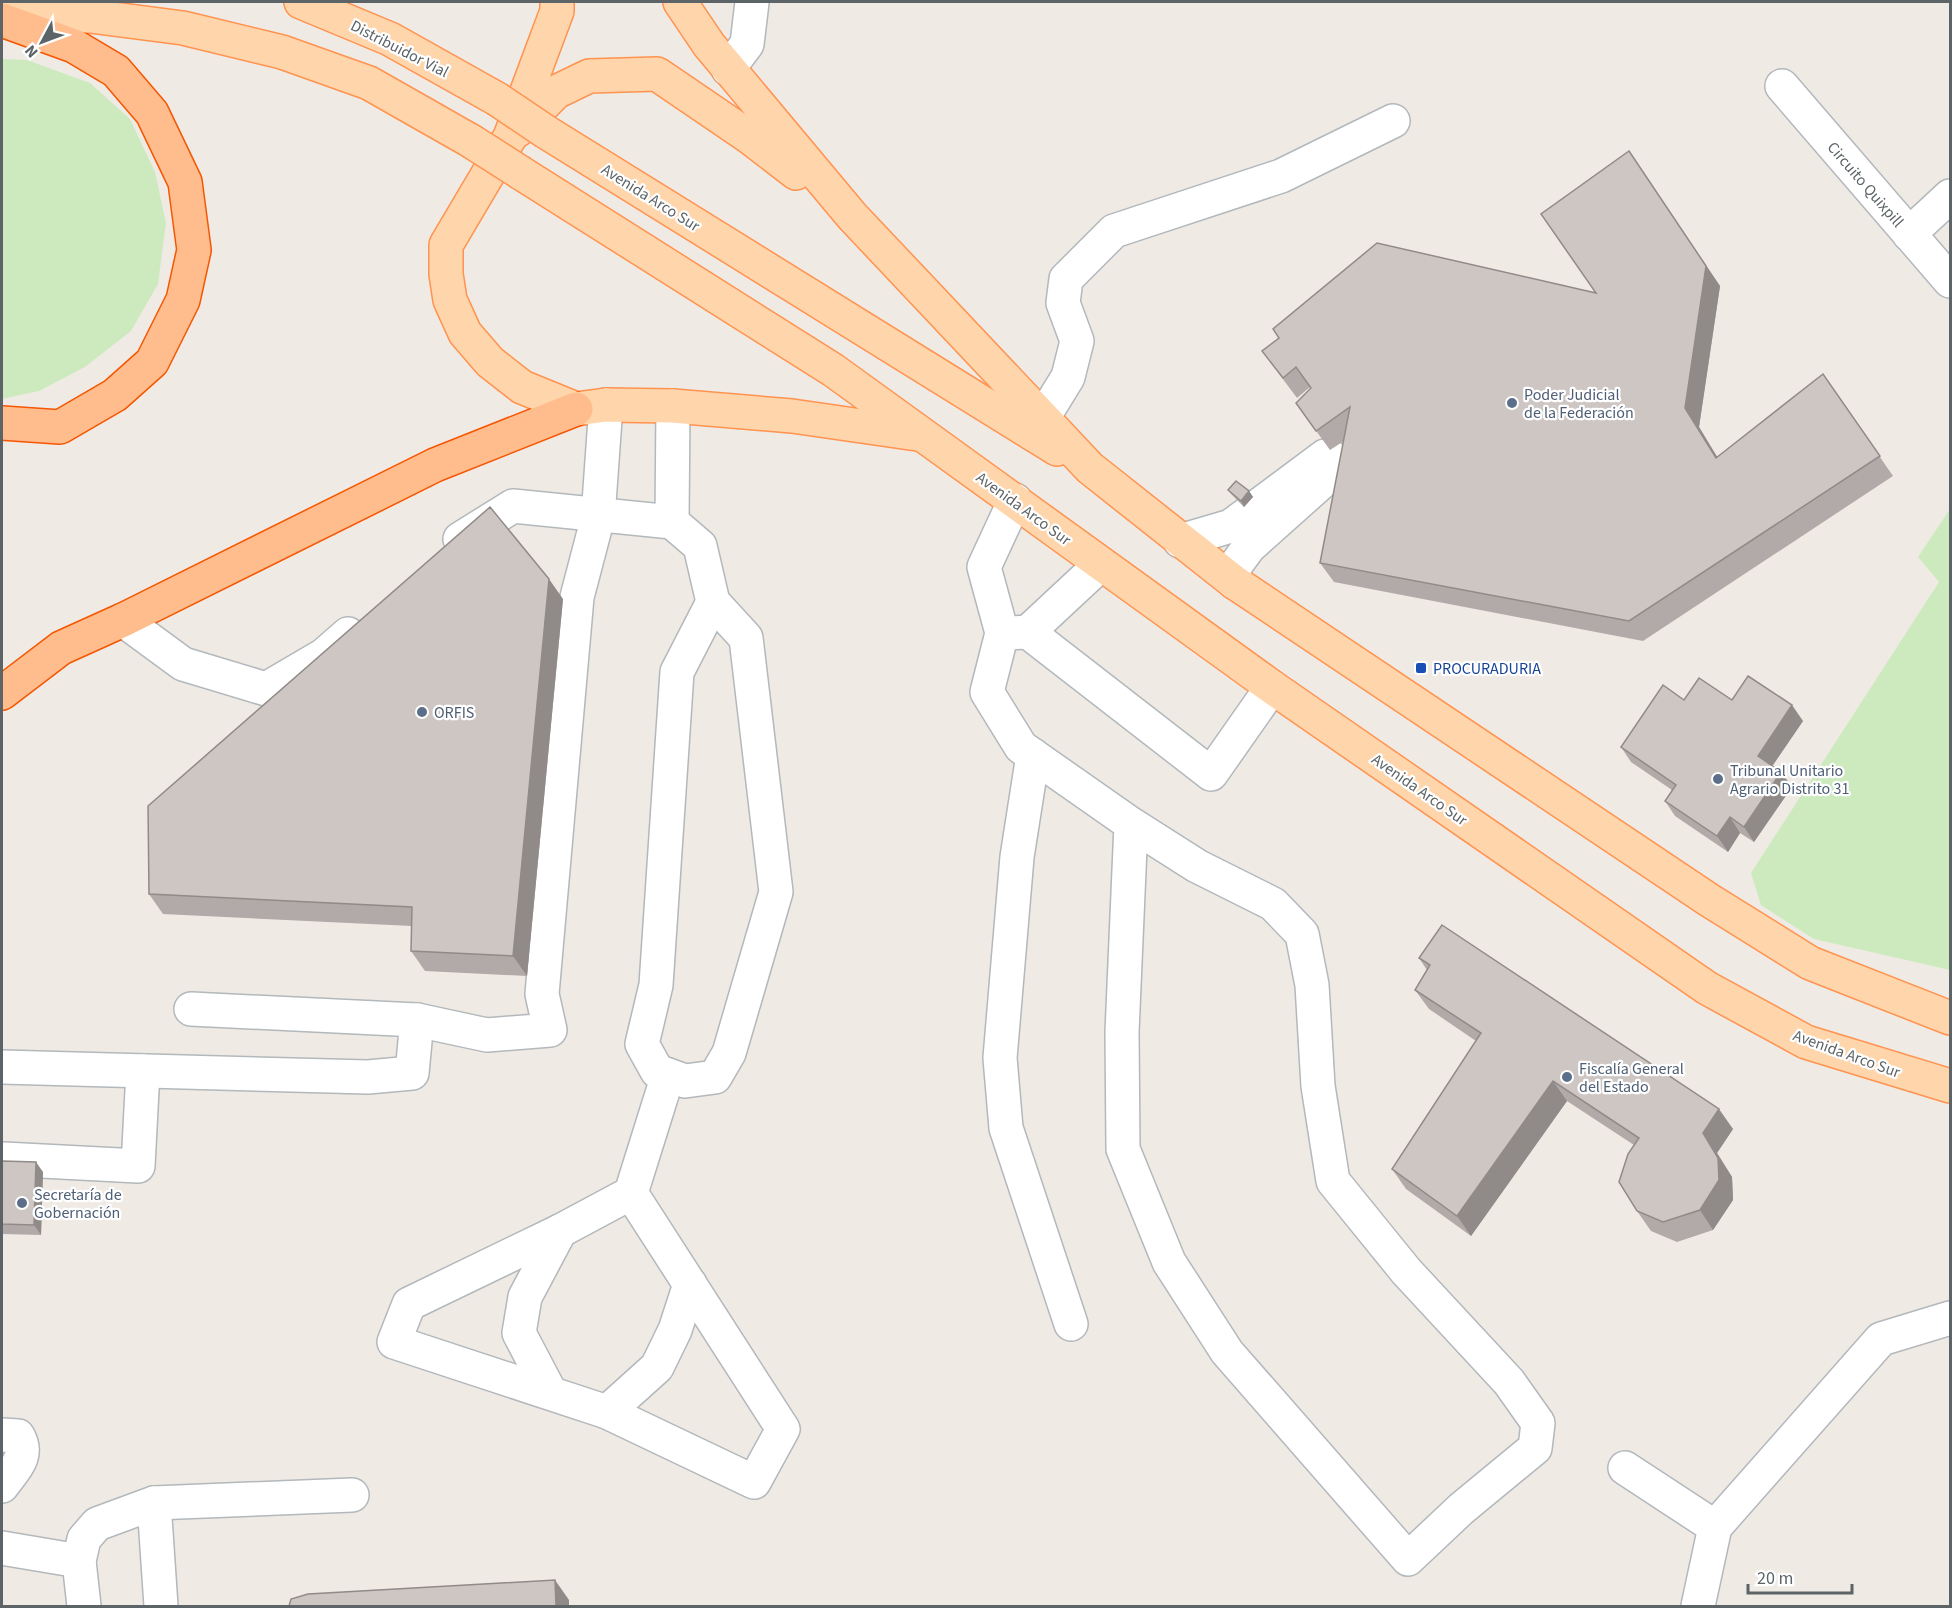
<svg xmlns="http://www.w3.org/2000/svg" width="1952" height="1608" font-family="'Source Sans 3',sans-serif">
  <style>
    .green { fill: #cdeabf }
    .lines { fill: none; stroke-linecap: round; stroke-linejoin: round }
    .minor-casing { stroke: #b2b8bb; stroke-width: 36 }
    .major-casing { stroke: #ff934f; stroke-width: 36 }
    .highway-casing { stroke: #f55600; stroke-width: 36 }
    .minor { stroke: #fff; stroke-width: 33 }
    .major { stroke: #ffd5ab; stroke-width: 33 }
    .highway { stroke: #ffbc8d; stroke-width: 33 }
    .major-bridge-casing { stroke: #ff934f; stroke-width: 36; stroke-linecap: butt }
    .major-bridge { stroke: #ffd5ab; stroke-width: 33 }
    .wall { fill: #b1aaa8 }
    .shaded-wall { fill: #908b88 }
    .building { fill: #cec6c3; stroke: #908b88; stroke-width: 1.5 }
    .service-dot { fill: #5c6f8a; stroke: #fff; stroke-width: 2 }
    .transit-dot { fill: #1a4fb4; stroke: #fff; stroke-width: 2 }
    .labels { text-anchor: middle; stroke-width: 4.5; stroke-linejoin: round; paint-order: stroke }
    .street-label { font-size: 16px; fill: #5c6467; stroke: #fff }
    .service-label { font-size: 16px; fill: #4e5e75; stroke: #fff; text-anchor: start }
    .transit-label { font-size: 16px; fill: #164399; stroke: #fff; text-anchor: start }
  </style>
  <rect width="100%" height="100%" fill="#f0eae5"/>
  <!-- green -->
  <g class="green">
    <polygon points="2,59 27,60 90,83 130,119 155,172 166,223 158,284 131,331 85,367 39,391 2,399"/>
    <polygon points="1950,509 1950,970 1814,939 1761,905 1751,873 1939,582 1918,557"/>
  </g>
  <g class="lines">
    <defs>
      <g id="minor">
        <polyline points="728,69 747,44 752,2"/>
        <polyline points="1782,86 1950,281"/>
        <polyline points="1909,234 1950,196"/>
        <polyline points="1033,434 1068,377 1077,341 1063,303 1066,279 1114,231 1281,176 1393,121"/>
        <polyline points="1015,500 984,567 1002,633 987,692 1021,747 1131,824 1197,866 1273,904 1302,934 1312,985 1318,1086 1333,1181 1406,1271 1509,1382 1538,1423 1535,1448 1461,1509 1408,1559 1227,1352 1169,1262 1123,1149 1122,1032 1131,824"/>
        <polyline points="672,522 673,406"/>
        <polyline points="460,539 513,506 672,522 700,546 713,602 746,638 776,892 729,1053 715,1077 685,1081 657,1071 642,1044 656,985 677,672 713,602"/>
        <polyline points="1180,541 1231,526 1325,456 1331,457 1336,466 1334,471 1249,547 1235,566 1234,582"/>
        <polyline points="123,620 183,664 266,689 324,655 348,634"/>
        <polyline points="1028,632 1211,774 1272,687"/>
        <polyline points="1007,633 1028,632 1101,564"/>
        <polyline points="1033,755 1017,857 1000,1058 1006,1128 1071,1324"/>
        <polyline points="417,1020 487,1035 550,1030 542,994 577,597 598,517 606,405"/>
        <polyline points="2,1067 368,1077 412,1073 417,1020 191,1009"/>
        <polyline points="4,1159 138,1166 143,1071"/>
        <polyline points="631,1193 783,1429 754,1482 607,1412 394,1342 409,1304 560,1231 631,1193 668,1075"/>
        <polyline points="550,1392 519,1333 525,1297 560,1231"/>
        <polyline points="607,1412 657,1367 675,1330 690,1284"/>
        <path d="M2,1435L18,1436C30,1457 14,1469 2,1486"/>
        <polyline points="1625,1468 1715,1527"/>
        <polyline points="154,1503 161,1606"/>
        <polyline points="2,1548 79,1561"/>
        <polyline points="84,1606 79,1561 84,1539 97,1524 154,1503 352,1495"/>
        <polyline points="1698,1606 1715,1527 1881,1339 1950,1318"/>
      </g>
      <g id="major">
        <polyline points="301,2 390,39 497,99"/>
        <polyline points="557,2 557,11 510,137 446,245 446,274 450,300 465,333 490,362 522,387 576,409 606,405 673,406 792,416 917,434"/>
        <polyline points="680,2 709,45 852,216 1090,468 1234,582 1709,900 1810,963 1950,1018"/>
        <polyline points="2,16 90,16 183,28 282,52 369,83 471,141"/>
        <polyline points="518,130 556,92 589,76 657,74 748,136 796,173"/>
        <polyline points="546,132 1057,449"/>
        <polyline points="521,173 833,370 1272,687 1707,988 1806,1042 1950,1086"/>
      </g>
      <g id="highway">
        <polyline points="2,20 74,46 116,71 152,113 185,182 194,250 183,300 152,362 115,395 60,427 2,423"/>
        <polyline points="2,693 61,648 123,620 435,465 576,409"/>
      </g>
    </defs>
    <!-- minor casing -->
    <use href="#minor" class="minor-casing"/>
    <!-- major casing -->
    <use href="#major" class="major-casing"/>
    <!-- highway casing -->
    <use href="#highway" class="highway-casing"/>
    <!-- minor -->
    <use href="#minor" class="minor"/>
    <!-- major -->
    <use href="#major" class="major"/>
    <!-- highway -->
    <use href="#highway" class="highway"/>
    <defs>
      <g id="major-bridge">
        <polyline points="497,99 546,132"/>
        <polyline points="471,141 521,173"/>
      </g>
    </defs>
    <!-- major-bridge casing -->
    <use href="#major-bridge" class="major-bridge-casing"/>
    <!-- major-bridge -->
    <use href="#major-bridge" class="major-bridge"/>
  </g>
  <!-- wall -->
  <g class="wall">
    <polygon points="1629,151 1720,286 1699,427 1717,457 1823,374 1893,476 1643,641 1334,582 1320,563 1344,441 1330,450 1296,403 1311,388 1310,387 1297,398 1262,351 1279,338 1596,293"/>
    <polygon points="1228,490 1249,491 1253,497 1244,507 1232,495"/>
    <polygon points="563,599 527,976 425,971 411,951 412,926 163,914 149,894"/>
    <polygon points="1684,700 1732,700 1803,721 1772,766 1781,772 1792,787 1754,842 1740,833 1728,852 1675,816 1665,801 1672,790 1631,762 1621,747"/>
    <polygon points="1419,958 1733,1129 1717,1153 1732,1177 1733,1200 1713,1230 1677,1242 1651,1231 1637,1211 1634,1145 1567,1101 1471,1236 1406,1189 1392,1169 1476,1041 1429,1009 1415,990 1427,970"/>
    <polygon points="2,1161 43,1172 41,1235 2,1234"/>
  </g>
  <!-- shaded-wall -->
  <g class="shaded-wall">
    <polygon points="1629,151 1720,286 1699,427 1730,478 1716,458 1685,408"/>
    <polygon points="1249,491 1253,497 1244,507 1241,501"/>
    <polygon points="549,579 563,599 527,976 513,956"/>
    <polygon points="1792,705 1803,721 1769,771 1758,756"/>
    <polygon points="1781,772 1792,787 1754,842 1744,827"/>
    <polygon points="1730,817 1740,833 1728,852 1717,836"/>
    <polygon points="1553,1081 1567,1101 1471,1236 1457,1216"/>
    <polygon points="1719,1109 1733,1129 1717,1153 1732,1177 1733,1200 1713,1230 1700,1210 1703,1133"/>
    <polygon points="36,1162 43,1172 41,1235 34,1225"/>
    <polygon points="555,1580 569,1600 569,1606 556,1606"/>
  </g>
  <!-- building -->
  <g class="building">
    <polygon points="1629,151 1706,266 1685,408 1716,458 1823,374 1880,456 1629,621 1320,563 1350,407 1316,431 1296,403 1311,388 1296,367 1283,378 1262,351 1279,338 1273,329 1377,243 1596,293 1541,214"/>
    <polygon points="1236,481 1249,491 1241,501 1228,490"/>
    <polygon points="490,507 549,579 513,956 411,951 412,907 149,894 148,806"/>
    <polygon points="1748,676 1792,705 1758,756 1781,772 1744,827 1730,817 1717,836 1665,801 1676,785 1621,747 1663,685 1684,700 1699,678 1732,700"/>
    <polygon points="1442,925 1719,1109 1703,1133 1718,1158 1719,1180 1700,1210 1663,1222 1637,1211 1619,1182 1628,1154 1639,1138 1553,1081 1457,1216 1392,1169 1481,1033 1415,990 1430,965 1419,958"/>
    <polygon points="2,1161 36,1162 34,1225 2,1224"/>
    <polygon points="555,1580 556,1606 289,1606 291,1599 308,1594"/>
  </g>
  <!-- markers -->
  <g class="service-dot">
    <circle cx="1512" cy="403" r="6"/>
    <circle cx="422" cy="712" r="6"/>
    <circle cx="1718" cy="779" r="6"/>
    <circle cx="1567" cy="1077" r="6"/>
    <circle cx="22" cy="1203" r="6"/>
  </g>
  <rect class="transit-dot" x="1415" y="662" width="12" height="12" rx="3"/>
  <g class="labels">
    <!-- street labels -->
    <g class="street-label">
      <text transform="translate(400 48) rotate(27)" y="6">Distribuidor Vial</text>
      <text transform="translate(1866 184) rotate(49)" y="6">Circuito Quixpill</text>
      <text transform="translate(651 197) rotate(32)" y="6">Avenida Arco Sur</text>
      <text transform="translate(1024 508) rotate(36)" y="6">Avenida Arco Sur</text>
      <text transform="translate(1420 789) rotate(35)" y="6">Avenida Arco Sur</text>
      <text transform="translate(1847 1053) rotate(20)" y="6">Avenida Arco Sur</text>
    </g>
    <!-- service labels -->
    <g class="service-label">
      <text x="1524" y="400">Poder Judicial<tspan x="1524" dy="18">de la Federación</tspan></text>
      <text x="434" y="718">ORFIS</text>
      <text x="1730" y="776">Tribunal Unitario<tspan x="1730" dy="18">Agrario Distrito 31</tspan></text>
      <text x="1579" y="1074">Fiscalía General<tspan x="1579" dy="18">del Estado</tspan></text>
      <text x="34" y="1200">Secretaría de<tspan x="34" dy="18">Gobernación</tspan></text>
    </g>
    <!-- transit labels -->
    <g class="transit-label">
      <text x="1433" y="674">PROCURADURIA</text>
    </g>
  </g>
  <!-- border -->
  <rect width="1952" height="1608" fill="none" stroke="#5c6467" stroke-width="6"/>
  <!-- north arrow -->
  <g transform="translate(42 42) rotate(229)" stroke="#ffffff" stroke-width="4.5" paint-order="stroke">
  <path d="M0-4.5L10 22L0 15L-10 22Z" fill="#5c6467"/>
  <text y="-9" font-size="16" font-weight="bold" text-anchor="middle" fill="#5c6467">N</text>
  </g>
  <!-- scale -->
  <path d="M1748 1584v9h104v-9" fill="none" stroke="#5c6467" stroke-width="3"/>
  <text x="1757" y="1584" font-size="18" fill="#5c6467" stroke="#ffffff" stroke-width="4.5" paint-order="stroke">20 m</text>
</svg>
